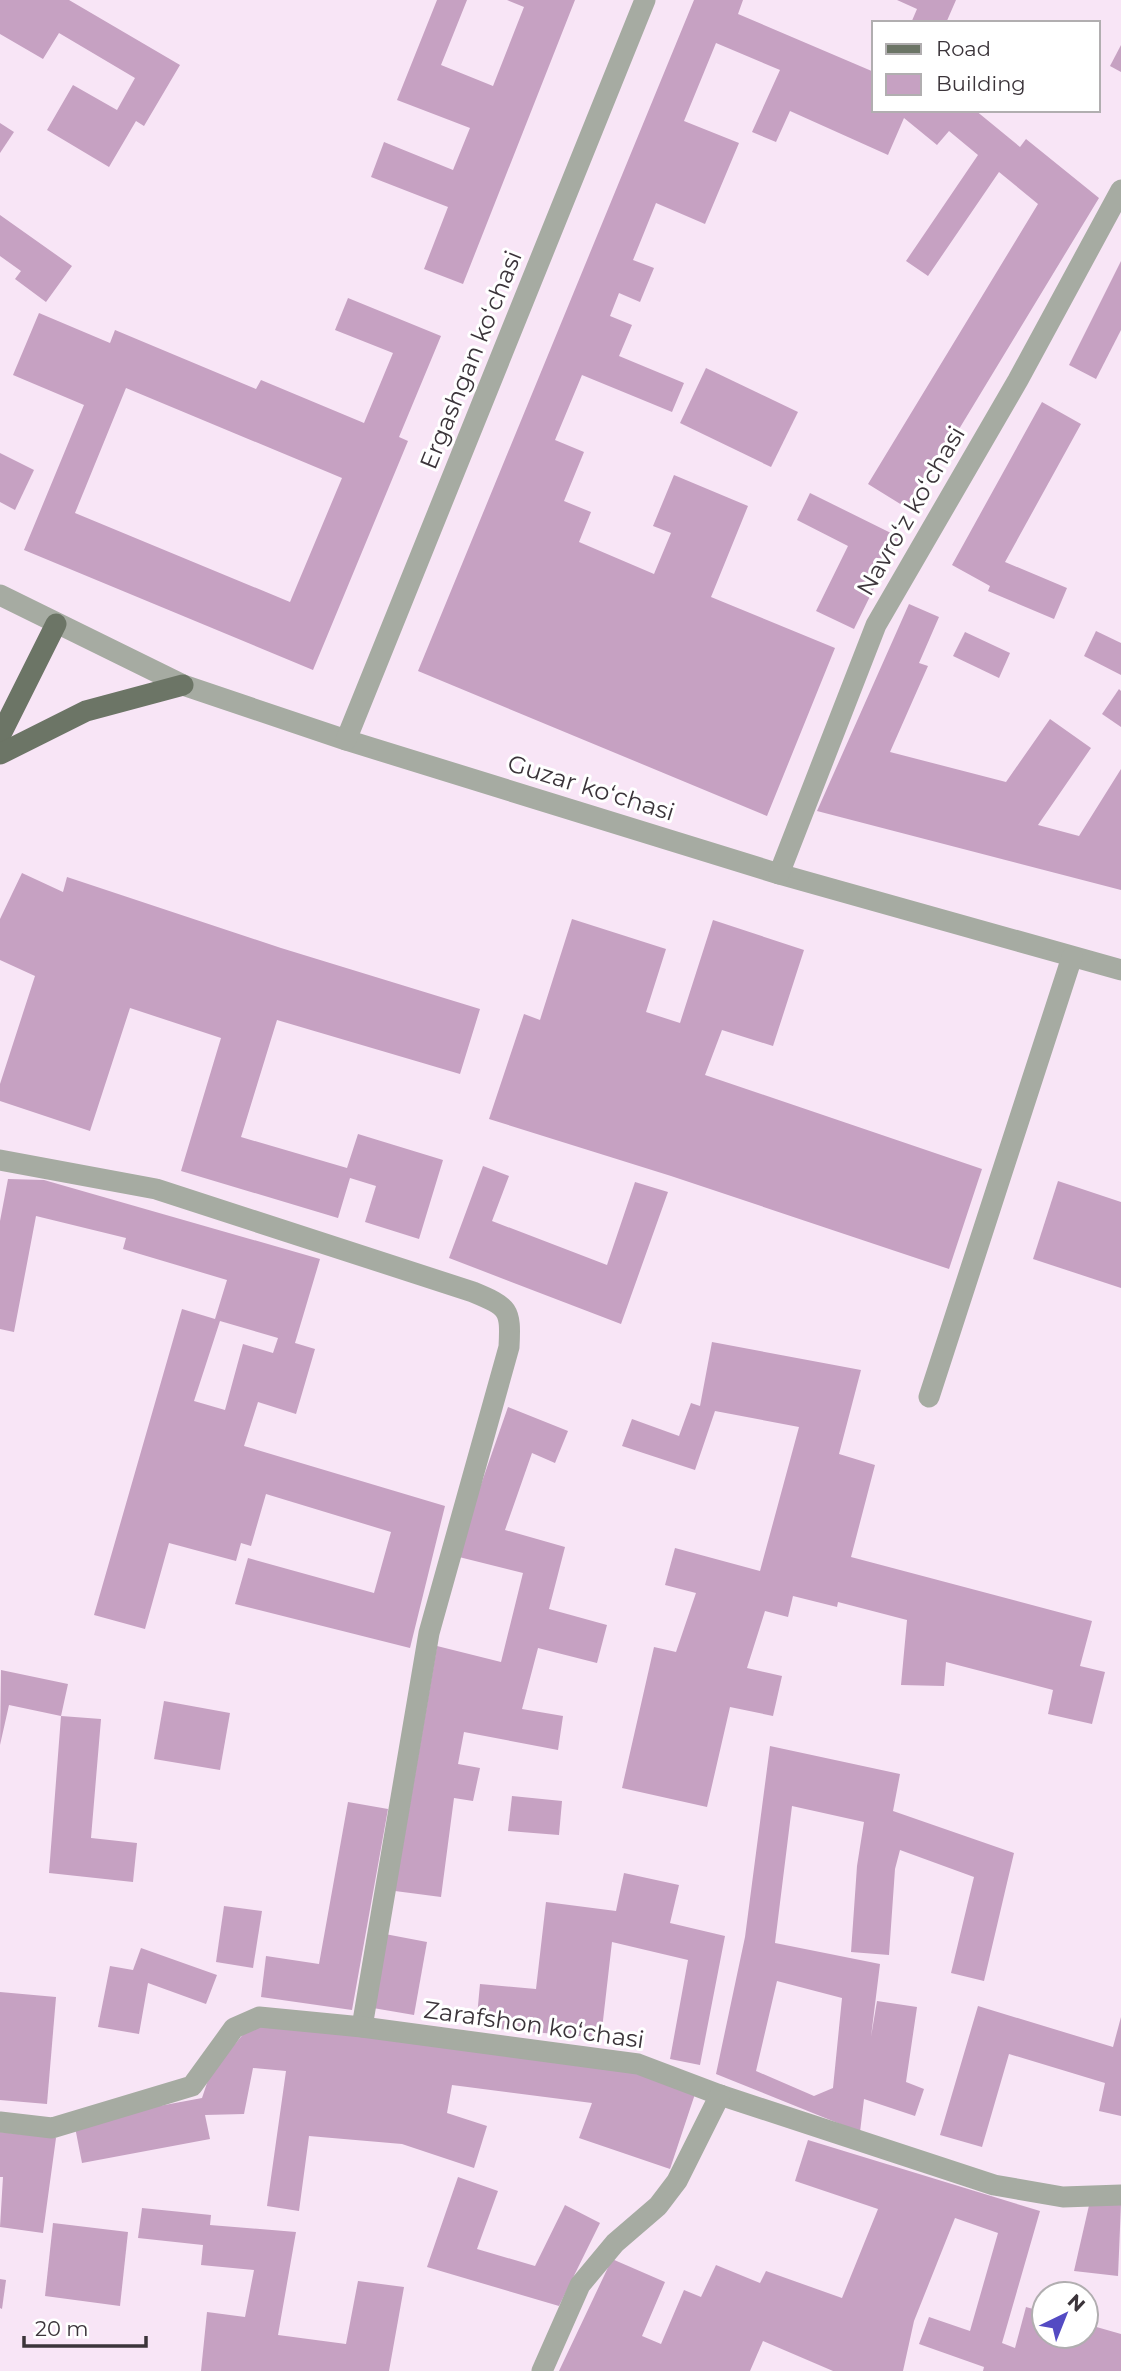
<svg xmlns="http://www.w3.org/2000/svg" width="1121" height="2371" font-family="Montserrat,sans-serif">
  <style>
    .building { fill: #c6a1c2; fill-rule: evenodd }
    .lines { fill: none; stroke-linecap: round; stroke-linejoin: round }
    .minor { stroke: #a6aba2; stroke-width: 21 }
    .major { stroke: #6c7566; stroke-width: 21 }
    .labels { text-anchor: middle; stroke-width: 6; stroke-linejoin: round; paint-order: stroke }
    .street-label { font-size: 24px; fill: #3b343a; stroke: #fff }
  </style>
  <rect width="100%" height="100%" fill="#f8e5f6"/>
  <!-- building -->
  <g class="building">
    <polygon points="0,0 69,0 180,65 144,126 136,121 109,167 47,130 73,85 117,110 135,78 59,33 43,59 0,34"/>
    <polygon points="437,0 467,0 441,65 493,86 524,7 507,0 575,0 463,284 424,269 448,207 371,177 384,142 453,170 470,128 397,100"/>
    <polygon points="694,0 743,0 738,14 874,72 874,110 975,110 1020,147 1026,139 1099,198 910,510 868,484 1038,204 999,172 928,276 906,261 978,155 949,131 937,145 904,118 888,155 790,111 776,142 752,132 780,70 716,43 684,121 739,143 705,224 656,203 633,260 654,268 640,302 619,293 610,316 632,325 619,356 684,383 672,412 582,375 555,440 584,452 564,501 591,512 579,542 654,574 671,533 653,526 674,475 748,506 711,597 835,648 767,816 418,671"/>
    <polygon points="897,0 956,0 946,23 911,23 917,9"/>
    <polygon points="1121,45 1121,72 1110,66"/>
    <polygon points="0,123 14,132 0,153"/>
    <polygon points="0,215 72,266 46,302 15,279 21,271 0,256"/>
    <polygon points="1121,261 1121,330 1096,379 1069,365"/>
    <path d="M348,298L441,336L399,437L408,441L313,670L24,550L84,405L13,375L39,313L110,343L115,330L256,389L261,380L364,423L393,353L335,330ZM126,388L342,478L290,602L75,513Z"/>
    <polygon points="706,368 798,412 771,467 680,423"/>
    <polygon points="1042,402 1081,424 1005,562 1067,588 1054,619 988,591 990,586 952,565"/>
    <polygon points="0,453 34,470 15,510 0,502"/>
    <polygon points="810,493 899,537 854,629 816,611 848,546 797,520"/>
    <polygon points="909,604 939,617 919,663 928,666 890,752 1006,782 1050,719 1091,748 1038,825 1079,836 1121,769 1121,890 817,811"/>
    <polygon points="1096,631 1121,643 1121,675 1084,656"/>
    <polygon points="965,632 1010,653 999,678 953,656"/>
    <polygon points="1119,689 1121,691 1121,727 1102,714"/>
    <polygon points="22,873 63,892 67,877 281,948 480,1009 460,1074 277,1020 241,1137 347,1168 358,1134 443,1160 419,1239 365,1222 376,1186 350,1178 338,1218 181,1171 221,1038 130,1008 90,1131 0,1101 0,1084 35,976 0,960 0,919"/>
    <polygon points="572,919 666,949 646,1012 680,1023 713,920 804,950 773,1046 722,1030 705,1075 982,1169 949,1269 671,1176 489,1119 524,1014 540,1020"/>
    <polygon points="483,1166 509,1176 492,1221 607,1265 635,1182 668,1192 621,1324 449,1258"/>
    <path d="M8,1179L44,1180L320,1259L295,1343L315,1349L296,1414L258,1402L244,1446L445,1506L410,1648L235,1604L248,1558L374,1593L391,1532L266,1494L251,1546L241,1543L236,1561L169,1543L145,1629L94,1615L182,1309L215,1319L227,1280L123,1249L126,1238L36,1216L14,1332L0,1329V1221ZM220,1321L278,1338L273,1353L243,1344L225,1410L194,1401Z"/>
    <polygon points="1058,1181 1121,1202 1121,1288 1033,1259"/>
    <polygon points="712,1342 861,1370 839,1454 875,1465 851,1557 1092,1621 1080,1666 1105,1672 1092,1724 1048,1714 1053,1690 946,1662 944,1686 901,1685 907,1620 838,1602 837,1607 793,1596 788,1617 765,1611 747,1668 782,1676 773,1716 730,1707 707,1807 622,1788 654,1647 676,1652 696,1593 665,1585 675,1548 760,1571 799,1427 715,1411 695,1470 622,1446 632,1419 679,1436 691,1403 700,1406"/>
    <polygon points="508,1407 568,1431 555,1463 532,1453 505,1530 565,1547 549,1609 607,1625 597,1663 538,1648 522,1709 563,1716 558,1750 464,1732 458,1764 480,1768 473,1801 454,1798 441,1897 395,1891 437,1646 501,1662 523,1573 459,1557 469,1519"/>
    <polygon points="1,1670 68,1684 61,1716 9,1705 0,1745"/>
    <polygon points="164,1701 230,1713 220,1770 154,1759"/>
    <polygon points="61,1716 101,1719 91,1838 137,1843 133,1882 49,1873"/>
    <path d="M770,1746L900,1774L893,1811L1014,1853L984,1981L951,1973L974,1877L900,1850L895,1869L889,1955L851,1952L857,1866L864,1822L792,1806L775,1943L880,1964L871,2037L877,2001L917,2007L906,2082L924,2089L915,2116L864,2099L860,2132L716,2074L745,1937ZM777,1981L842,1998L833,2088L814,2096L756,2071Z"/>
    <polygon points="512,1796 562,1801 559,1835 508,1831"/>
    <polygon points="348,1802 388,1809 352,2010 261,1997 266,1956 319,1964"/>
    <polygon points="624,1873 679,1885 670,1923 725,1936 700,2065 670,2059 688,1960 612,1942 601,2038 476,2027 480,1984 536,1989 546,1902 616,1911"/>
    <polygon points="224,1906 262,1911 253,1968 216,1962"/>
    <polygon points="385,1934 427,1942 414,2015 373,2008"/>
    <polygon points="141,1948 217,1975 206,2004 148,1983 139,2034 98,2027 110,1966 133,1970"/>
    <polygon points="0,1992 56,1997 47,2104 0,2100"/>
    <polygon points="978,2006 1113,2047 1121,2017 1121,2116 1099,2111 1105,2083 1009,2054 982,2147 940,2135"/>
    <polygon points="259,2025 605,2063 695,2094 670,2169 579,2138 592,2103 452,2085 447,2113 487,2126 474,2168 402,2144 309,2136 299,2211 267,2206 286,2071 253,2068 244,2114 205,2115 210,2139 82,2163 74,2122 202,2098 210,2074 245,2032"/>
    <polygon points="0,2132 56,2138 43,2233 0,2227 3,2177 0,2177"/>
    <polygon points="808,2140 1040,2211 1002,2343 1015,2348 1026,2307 1044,2312 1044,2336 1086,2336 1086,2324 1121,2334 1121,2371 983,2371 984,2367 919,2344 929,2317 970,2331 998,2233 955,2218 914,2321 903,2371 833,2371 763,2341 750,2371 559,2371 612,2259 665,2282 642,2336 661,2344 684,2290 701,2297 716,2265 760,2283 766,2271 842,2298 878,2209 795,2181"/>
    <polygon points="458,2177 498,2191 477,2249 535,2266 565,2205 600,2223 559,2306 427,2267"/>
    <polygon points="1090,2201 1121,2204 1118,2276 1074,2271"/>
    <polygon points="142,2208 211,2215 210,2225 296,2232 278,2335 346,2344 358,2281 404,2287 389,2371 201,2371 207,2312 245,2317 254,2270 201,2265 203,2245 138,2238"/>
    <polygon points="53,2223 128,2232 120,2306 45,2296"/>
    <polygon points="0,2279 6,2280 2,2309 0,2308"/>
  </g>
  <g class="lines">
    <!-- minor -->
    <g class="minor">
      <polyline points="0,595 183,685 346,740 779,874 1121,970"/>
      <polyline points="346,740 645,0"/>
      <polyline points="779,874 876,625 1018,380 1121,190"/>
      <path d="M0,1160L156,1189L473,1292C509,1307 511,1309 509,1347L429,1633L362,2027"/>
      <polyline points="929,1397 1072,957"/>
      <polyline points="0,2122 52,2128 192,2086 234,2028 259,2017 362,2027 638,2064 720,2095 994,2185 1063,2197 1121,2195"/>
      <polyline points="542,2371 580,2285 615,2243 658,2206 677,2181 720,2095"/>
    </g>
    <!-- major -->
    <g class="major">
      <polyline points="0,736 56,624"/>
      <polyline points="0,754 86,711 183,685"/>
    </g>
  </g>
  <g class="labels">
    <!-- street labels -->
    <g class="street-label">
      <text transform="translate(471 360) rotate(-68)" y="8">Ergashgan koʻchasi</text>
      <text transform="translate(911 511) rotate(-60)" y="8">Navroʻz koʻchasi</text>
      <text transform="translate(591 788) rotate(17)" y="8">Guzar koʻchasi</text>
      <text transform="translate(534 2025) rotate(8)" y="8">Zarafshon koʻchasi</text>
    </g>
  </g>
  <!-- legend -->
  <rect x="872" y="21" width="228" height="91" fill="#ffffff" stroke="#b1aeb0" stroke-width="2"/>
  <rect x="886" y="44" width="35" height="10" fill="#6c7566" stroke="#b1aeb0" stroke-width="2"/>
  <text x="936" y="56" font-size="21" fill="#3b343a">Road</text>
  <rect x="886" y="74" width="35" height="21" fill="#c6a1c2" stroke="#b1aeb0" stroke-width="2"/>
  <text x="936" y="91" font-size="21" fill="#3b343a">Building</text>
  <!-- north arrow -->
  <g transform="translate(1065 2315) rotate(43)"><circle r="33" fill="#ffffff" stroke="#b1aeb0" stroke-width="2"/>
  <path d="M0-5L12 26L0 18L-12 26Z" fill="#544bc3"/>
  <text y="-10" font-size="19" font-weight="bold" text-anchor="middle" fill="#3b343a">N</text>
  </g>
  <!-- scale -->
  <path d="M24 2336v10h122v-10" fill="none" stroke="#3b343a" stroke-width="3.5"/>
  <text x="35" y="2336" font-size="21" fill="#3b343a" stroke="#ffffff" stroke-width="5" paint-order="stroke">20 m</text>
</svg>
